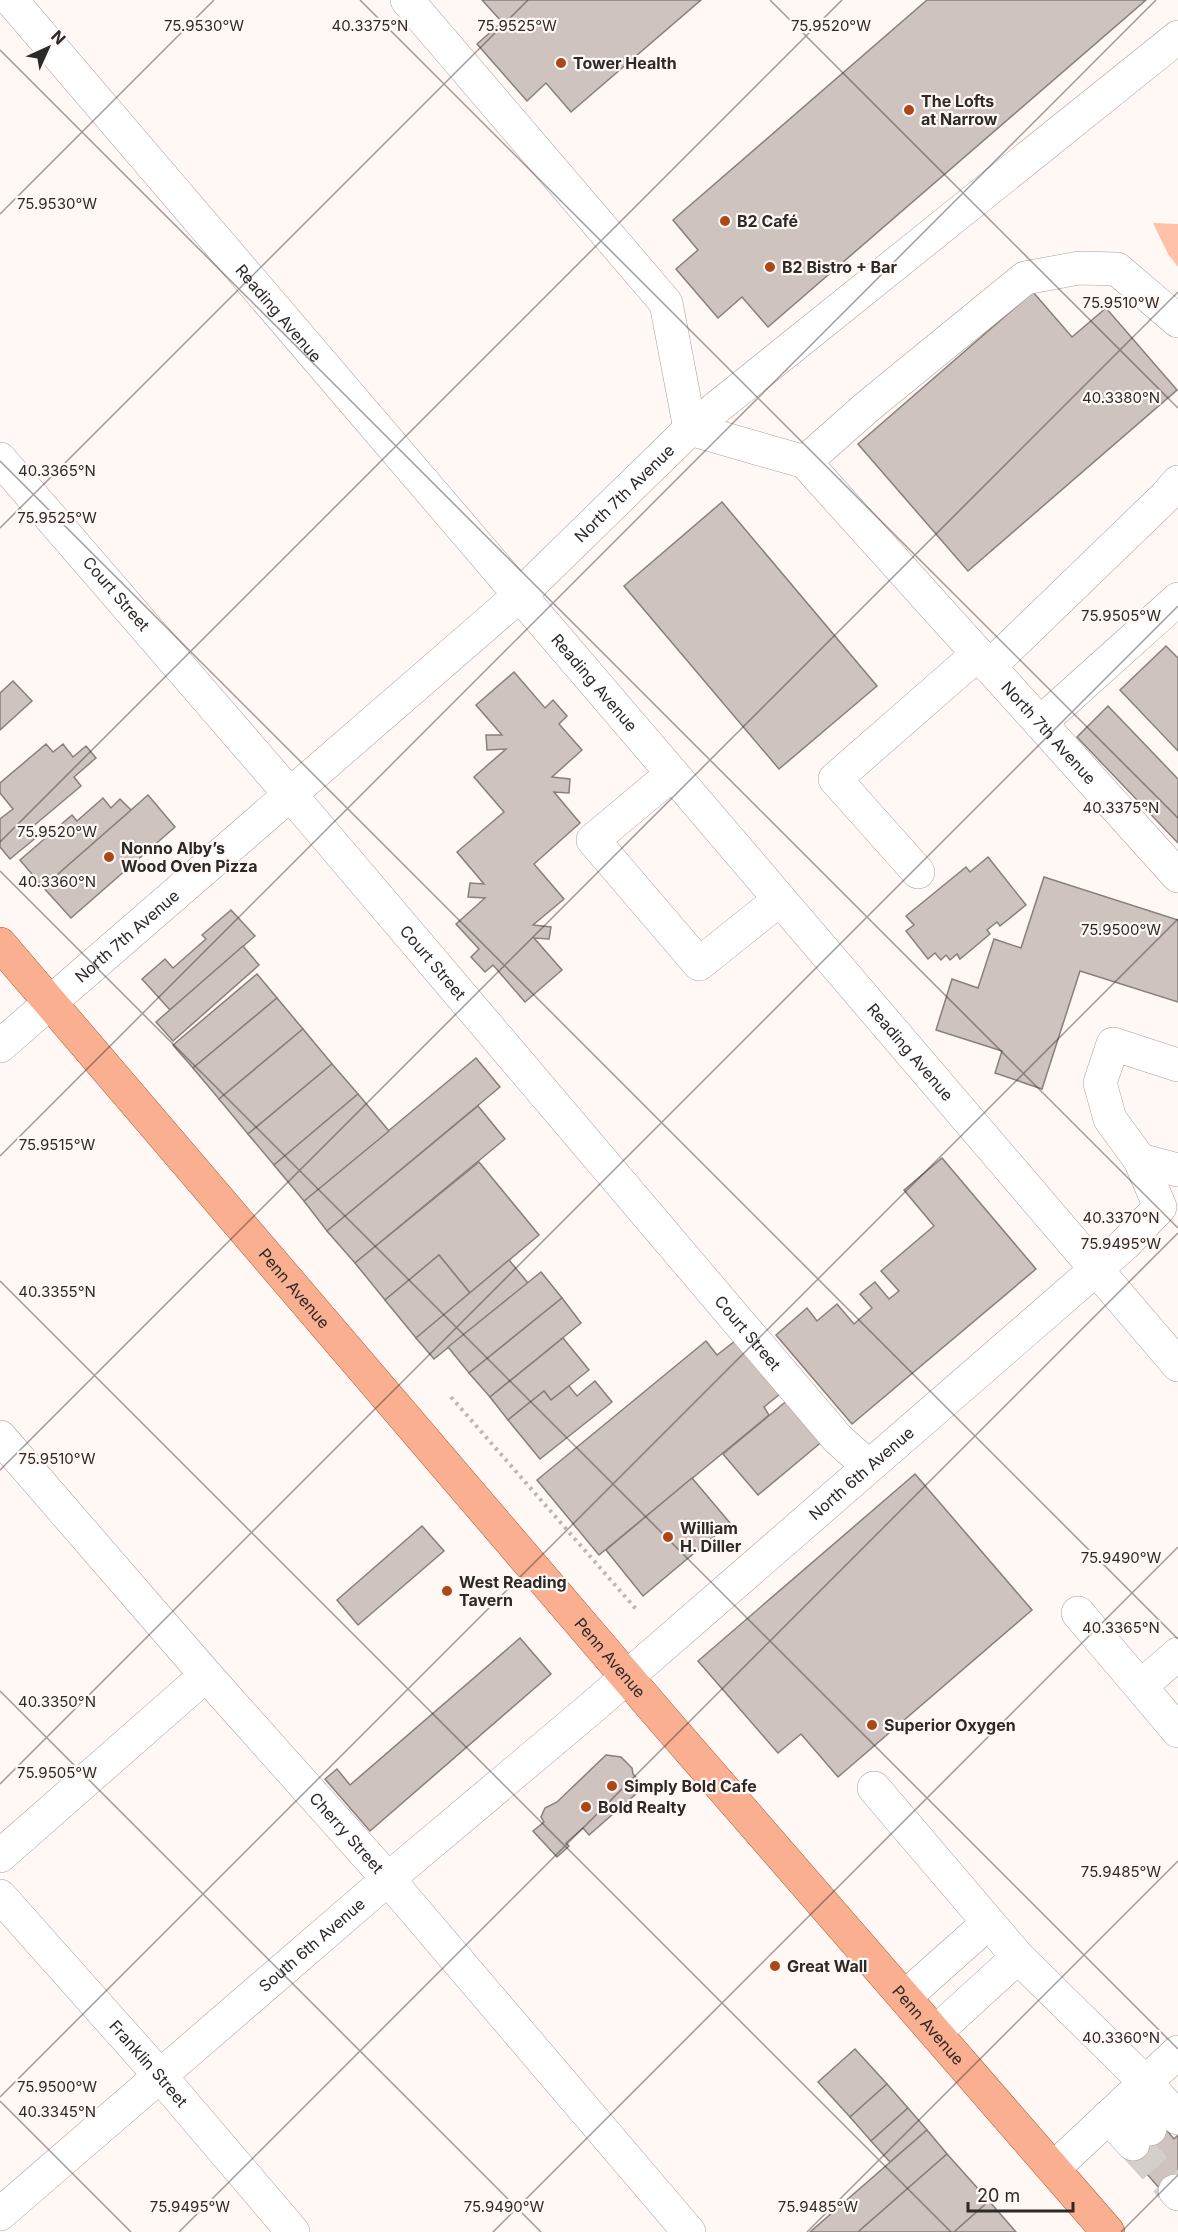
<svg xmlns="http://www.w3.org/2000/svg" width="1178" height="2232" font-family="Inter,sans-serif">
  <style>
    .green { fill: #ffc1a9 }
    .building { fill: #cec3bf; stroke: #897f7b; stroke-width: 1.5 }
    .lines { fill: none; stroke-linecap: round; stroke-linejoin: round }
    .minor-tunnel { stroke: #d5cfcc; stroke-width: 33; stroke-dasharray: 33 16; stroke-linecap: butt }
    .minor-casing { stroke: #aba09c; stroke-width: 34 }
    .major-casing { stroke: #b05e3b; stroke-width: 34 }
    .path { stroke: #beb7b5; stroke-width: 4; stroke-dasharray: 3 4.5; stroke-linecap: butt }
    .minor { stroke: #fff; stroke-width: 33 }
    .major { stroke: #faaf90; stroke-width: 33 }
    .ticks { fill: none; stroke: #2d2927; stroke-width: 1.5; stroke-opacity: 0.45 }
    .poi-dot { fill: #ac4817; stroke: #fff8f5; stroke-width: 2 }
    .labels { text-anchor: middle; stroke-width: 4.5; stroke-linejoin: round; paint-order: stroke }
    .poi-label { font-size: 16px; font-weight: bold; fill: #2d2927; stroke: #fff8f5; text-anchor: start }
    .street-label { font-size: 16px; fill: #2d2927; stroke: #fff8f5 }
    .ticks-label { font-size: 15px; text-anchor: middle; fill: #2d2927; stroke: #fff8f5; stroke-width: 4.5; stroke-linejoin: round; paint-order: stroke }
  </style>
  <rect width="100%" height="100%" fill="#fff8f5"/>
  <!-- green -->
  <polygon class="green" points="1153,223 1178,224 1178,267 1168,254"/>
  <!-- building -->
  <g class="building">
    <polygon points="482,0 701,0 571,112 546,83 527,101 477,44 502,22"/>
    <polygon points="927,0 1146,0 768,327 742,297 718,318 676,269 698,250 673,220"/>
    <polygon points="1033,292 1072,337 1106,308 1177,390 968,571 858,444"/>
    <polygon points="722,502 877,686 779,769 624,586"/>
    <polygon points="1166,646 1178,658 1178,751 1120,690"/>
    <polygon points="514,672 545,708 553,700 567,716 559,724 582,750 552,777 570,779 569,793 554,792 580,823 534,864 564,899 533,925 551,927 549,939 534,938 562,970 525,1002 493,965 485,972 471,957 479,949 456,924 485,898 468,897 470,883 484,884 457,852 504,812 474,777 506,749 487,750 486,735 502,735 476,705"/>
    <polygon points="13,681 32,701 0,730 0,693"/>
    <polygon points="1108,706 1178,779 1178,843 1077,737"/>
    <polygon points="46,744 53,752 63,744 73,757 86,746 96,758 74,777 81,786 31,828 38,836 10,859 0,847 0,819 13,809 0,793 0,783"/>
    <polygon points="148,795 175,827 71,918 43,887"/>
    <polygon points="103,798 111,808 120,799 131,810 43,887 20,860 72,815 77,821"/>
    <polygon points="988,857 1026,905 1000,926 997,922 987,930 990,934 960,959 957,954 950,960 946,955 941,960 935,953 928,959 906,931 914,925 906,916 966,867 970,872"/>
    <polygon points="1044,877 1178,920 1178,1002 1080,971 1042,1089 995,1073 1002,1051 936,1030 952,979 978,988 994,939 1021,948"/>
    <polygon points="231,910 255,936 170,1010 142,979 165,959 173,968 206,939 202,935"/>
    <polygon points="243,946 259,965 173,1041 156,1022"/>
    <polygon points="257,974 277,998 193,1068 173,1045"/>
    <polygon points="277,998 303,1029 219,1099 193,1068"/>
    <polygon points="303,1029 332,1064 248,1134 219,1099"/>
    <polygon points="476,1058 500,1087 327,1231 304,1201"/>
    <polygon points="332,1064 358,1094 274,1165 248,1134"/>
    <polygon points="358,1094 389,1131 304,1201 274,1165"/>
    <polygon points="478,1106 505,1139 355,1263 327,1231"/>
    <polygon points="942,1158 1036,1269 852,1424 776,1335 807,1308 817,1321 837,1304 854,1324 872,1308 860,1294 875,1282 889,1299 899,1291 881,1271 934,1226 904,1190"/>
    <polygon points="479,1162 539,1235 470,1293 439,1255 385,1300 355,1263"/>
    <polygon points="439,1255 470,1293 416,1338 385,1300"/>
    <polygon points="509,1260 528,1283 434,1359 416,1338"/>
    <polygon points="541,1272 562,1298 469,1373 448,1347"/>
    <polygon points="562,1298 581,1323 490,1397 469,1373"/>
    <polygon points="563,1338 589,1370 551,1400 544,1391 508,1420 490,1397"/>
    <polygon points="706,1341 717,1355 735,1341 780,1394 764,1407 769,1415 599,1555 537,1480"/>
    <polygon points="595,1381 612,1402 540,1459 508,1420 544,1391 551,1400 569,1386 577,1396"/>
    <polygon points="789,1399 824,1440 758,1495 723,1454"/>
    <polygon points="915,1474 1032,1610 838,1777 801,1734 778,1753 698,1661"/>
    <polygon points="692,1478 730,1523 643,1596 606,1550"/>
    <polygon points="422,1526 444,1551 358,1625 337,1600"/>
    <polygon points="520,1638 551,1674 370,1831 325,1779 337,1769 350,1785"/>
    <polygon points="606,1755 621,1757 632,1768 633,1774 642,1784 634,1791 637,1793 589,1835 583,1828 566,1843 569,1846 557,1857 533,1831 544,1822 541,1817 545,1808 557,1802"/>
    <polygon points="855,2049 887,2084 850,2117 818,2082"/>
    <polygon points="887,2084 908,2108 871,2141 850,2117"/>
    <polygon points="908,2108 927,2130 890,2162 871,2141"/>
    <polygon points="1159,2121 1174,2139 1178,2135 1178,2188 1167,2197 1126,2150"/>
    <polygon points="927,2130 947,2154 858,2232 810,2232"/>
    <polygon points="947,2154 989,2201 954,2232 858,2232"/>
    <polygon points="989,2201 1016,2232 954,2232"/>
  </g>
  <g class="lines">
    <!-- minor-tunnel -->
    <polyline class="minor-tunnel" points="1133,2144 1175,2191"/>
    <defs>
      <g id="minor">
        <path id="s1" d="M11,0L1178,1365"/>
        <polyline points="407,0 666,303 690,429"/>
        <path id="s2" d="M690,429L805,462L1178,876"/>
        <path id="s3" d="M0,459L313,821L838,1439L868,1466"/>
        <polyline points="805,462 867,407 1025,278 1079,268 1117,269 1178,321"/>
        <polyline points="989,667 1166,496 1178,482"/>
        <polyline points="1040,723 1178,599"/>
        <polyline points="672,774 593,840 699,964 779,900"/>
        <polyline points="918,872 835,779 978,654"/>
        <path id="s4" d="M0,1046L520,595L690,429L1178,37"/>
        <polyline points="1140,1160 1178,1170"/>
        <path id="s5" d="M0,1437L206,1675L388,1879L689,2232"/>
        <polyline points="1078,1613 1178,1731"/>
        <polyline points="1141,1686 1178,1654"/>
        <polyline points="874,1788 1018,1957 1145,2082 1178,2118"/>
        <polyline points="0,1856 206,1675"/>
        <path id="s6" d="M0,1896L161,2077L293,2232"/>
        <polyline points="905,1997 988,1923"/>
        <polyline points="936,2032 1018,1957"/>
        <polyline points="1125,2101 1150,2129"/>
        <polyline points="1108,2117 1133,2144"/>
        <polyline points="1054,2168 1178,2052"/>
        <polyline points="1175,2191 1178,2194"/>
        <path id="s7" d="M0,2214L388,1879L589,1710L1125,1244L1160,1207L1140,1160L1110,1119L1100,1083L1113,1044L1178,1065"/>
      </g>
      <g id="major">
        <path id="s8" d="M0,944L661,1717L1108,2232"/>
      </g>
    </defs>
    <!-- minor casing -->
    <use href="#minor" class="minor-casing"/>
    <!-- major casing -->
    <use href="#major" class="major-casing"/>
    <!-- path -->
    <polyline class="path" points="451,1397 636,1609"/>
    <!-- minor -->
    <use href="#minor" class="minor"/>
    <!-- major -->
    <use href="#major" class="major"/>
  </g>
  <!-- ticks -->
  <path class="ticks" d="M360,0L1178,818M770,0L1178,408M0,50L1178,1228M0,214L214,0M0,461L1178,1639M0,528L528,0M0,842L842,0M0,871L1178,2049M0,1156L1156,0M0,1281L951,2232M0,1470L1178,292M0,1691L541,2232M0,1784L1178,606M0,2097L1178,919M0,2101L131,2232M179,2232L1178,1233M493,2232L1178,1547M807,2232L1178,1861M1121,2232L1178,2175"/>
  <!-- markers -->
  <g class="poi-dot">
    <circle cx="561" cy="63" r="6"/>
    <circle cx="909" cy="110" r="6"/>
    <circle cx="725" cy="221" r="6"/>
    <circle cx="770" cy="267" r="6"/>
    <circle cx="109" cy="857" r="6"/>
    <circle cx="668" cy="1537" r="6"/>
    <circle cx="447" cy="1591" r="6"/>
    <circle cx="872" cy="1725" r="6"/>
    <circle cx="612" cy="1786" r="6"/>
    <circle cx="586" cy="1807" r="6"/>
    <circle cx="775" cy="1966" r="6"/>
  </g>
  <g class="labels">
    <!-- poi labels -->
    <g class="poi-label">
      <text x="573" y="69">Tower Health</text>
      <text x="921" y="107">The Lofts<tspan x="921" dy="18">at Narrow</tspan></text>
      <text x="737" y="227">B2 Café</text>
      <text x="782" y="273">B2 Bistro + Bar</text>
      <text x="121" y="854">Nonno Alby’s<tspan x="121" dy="18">Wood Oven Pizza</tspan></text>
      <text x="680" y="1534">William<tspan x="680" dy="18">H. Diller</tspan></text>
      <text x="459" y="1588">West Reading<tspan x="459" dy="18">Tavern</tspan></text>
      <text x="884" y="1731">Superior Oxygen</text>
      <text x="624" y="1792">Simply Bold Cafe</text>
      <text x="598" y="1813">Bold Realty</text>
      <text x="787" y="1972">Great Wall</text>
    </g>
    <!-- street labels -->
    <g class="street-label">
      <text dy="6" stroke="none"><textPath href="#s1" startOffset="412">Reading Avenue</textPath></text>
      <text dy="6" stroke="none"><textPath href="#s4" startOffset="834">North 7th Avenue</textPath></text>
      <text dy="6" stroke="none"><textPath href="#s3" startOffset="178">Court Street</textPath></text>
      <text dy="6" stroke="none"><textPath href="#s1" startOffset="898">Reading Avenue</textPath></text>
      <text dy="6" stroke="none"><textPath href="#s2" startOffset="484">North 7th Avenue</textPath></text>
      <text dy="6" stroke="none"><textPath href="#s4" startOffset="168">North 7th Avenue</textPath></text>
      <text dy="6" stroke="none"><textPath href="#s3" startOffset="664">Court Street</textPath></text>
      <text dy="6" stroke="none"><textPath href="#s1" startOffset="1384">Reading Avenue</textPath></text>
      <text dy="6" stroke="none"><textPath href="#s8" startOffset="453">Penn Avenue</textPath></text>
      <text dy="6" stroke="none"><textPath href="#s3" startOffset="1150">Court Street</textPath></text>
      <text dy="6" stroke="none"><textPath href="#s7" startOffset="1136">North 6th Avenue</textPath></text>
      <text dy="6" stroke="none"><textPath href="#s8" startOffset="939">Penn Avenue</textPath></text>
      <text dy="6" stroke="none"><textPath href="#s5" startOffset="526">Cherry Street</textPath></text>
      <text dy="6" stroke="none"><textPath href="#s7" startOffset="412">South 6th Avenue</textPath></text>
      <text dy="6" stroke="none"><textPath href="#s8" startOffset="1425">Penn Avenue</textPath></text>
      <text dy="6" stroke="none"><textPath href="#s6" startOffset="224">Franklin Street</textPath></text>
    </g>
  </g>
  <g class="ticks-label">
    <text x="204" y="31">75.9530°W</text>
    <text x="370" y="31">40.3375°N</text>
    <text x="517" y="31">75.9525°W</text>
    <text x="831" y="31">75.9520°W</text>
    <text x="57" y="209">75.9530°W</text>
    <text x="1121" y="308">75.9510°W</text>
    <text x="1121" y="403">40.3380°N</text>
    <text x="57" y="476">40.3365°N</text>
    <text x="57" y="523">75.9525°W</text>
    <text x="1121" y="621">75.9505°W</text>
    <text x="1121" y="813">40.3375°N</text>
    <text x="57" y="837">75.9520°W</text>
    <text x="57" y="887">40.3360°N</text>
    <text x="1121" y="935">75.9500°W</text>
    <text x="57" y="1150">75.9515°W</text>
    <text x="1121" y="1223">40.3370°N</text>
    <text x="1121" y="1249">75.9495°W</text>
    <text x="57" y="1297">40.3355°N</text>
    <text x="57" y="1464">75.9510°W</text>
    <text x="1121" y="1563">75.9490°W</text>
    <text x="1121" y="1633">40.3365°N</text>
    <text x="57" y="1707">40.3350°N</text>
    <text x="57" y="1778">75.9505°W</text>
    <text x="1121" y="1877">75.9485°W</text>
    <text x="1121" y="2043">40.3360°N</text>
    <text x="57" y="2092">75.9500°W</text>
    <text x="57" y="2117">40.3345°N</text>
    <text x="190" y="2212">75.9495°W</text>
    <text x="504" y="2212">75.9490°W</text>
    <text x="818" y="2212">75.9485°W</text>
  </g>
  <!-- north arrow -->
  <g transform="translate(48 48) rotate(45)" stroke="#fff8f5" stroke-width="4.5" paint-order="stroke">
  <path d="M0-4.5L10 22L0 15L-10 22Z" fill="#2d2927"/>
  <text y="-9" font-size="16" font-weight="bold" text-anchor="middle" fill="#2d2927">N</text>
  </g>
  <!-- scale -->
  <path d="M968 2202v9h105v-9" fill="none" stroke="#2d2927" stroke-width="3"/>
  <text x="977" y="2202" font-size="18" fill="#2d2927" stroke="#fff8f5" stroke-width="4.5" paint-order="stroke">20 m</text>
</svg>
